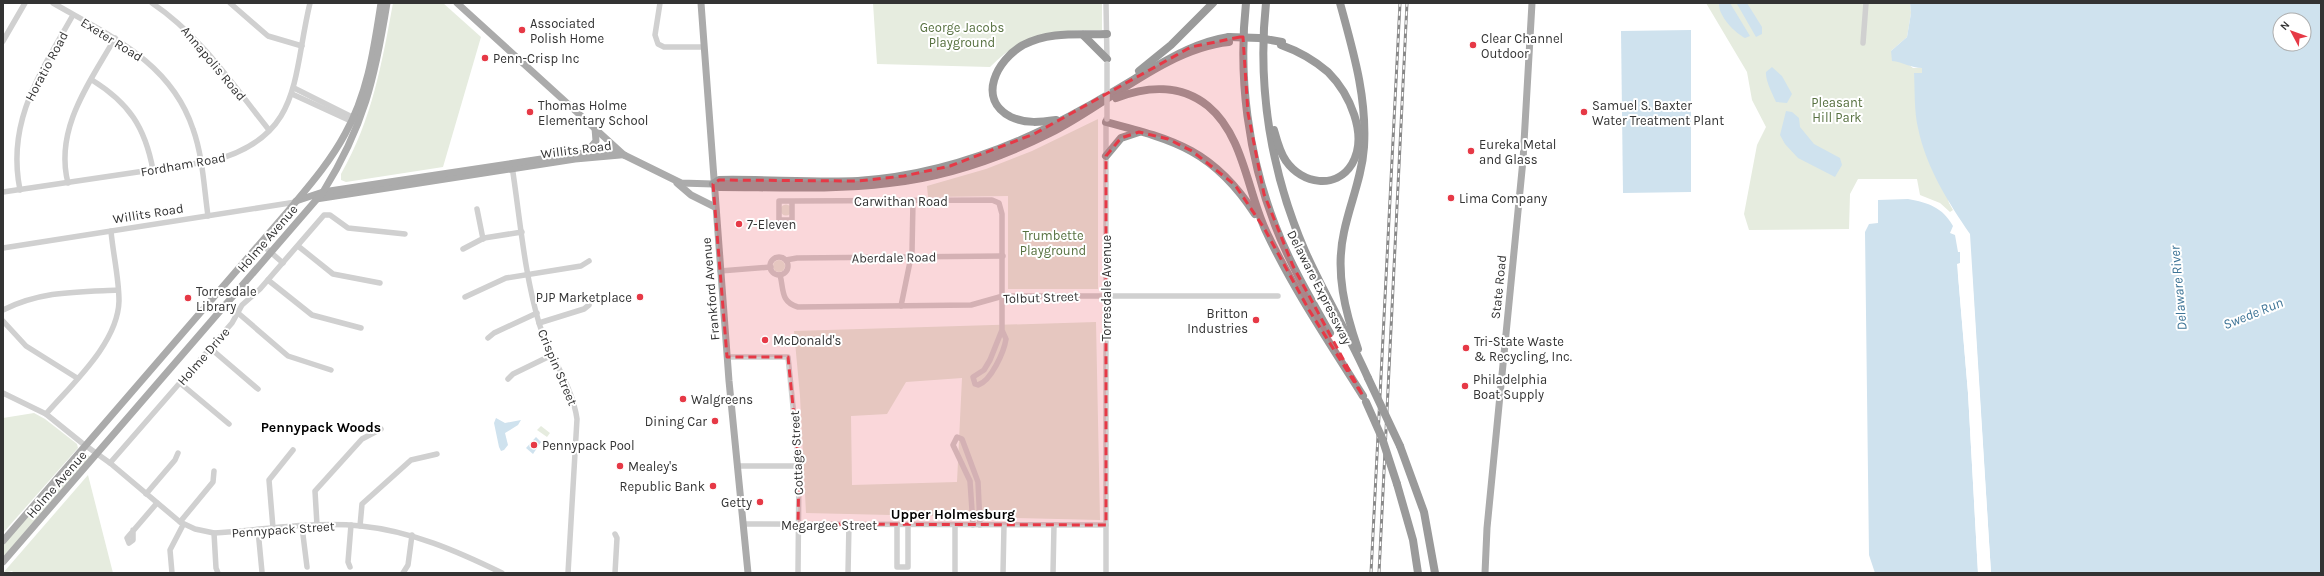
<svg xmlns="http://www.w3.org/2000/svg" width="2324" height="576" font-family="Karla,sans-serif">
  <style>
    .green { fill: #e6ecdf; fill-rule: evenodd }
    .water { fill: #cfe2ee; fill-rule: evenodd }
    .pier { fill: #fff }
    .lines { fill: none; stroke-linecap: round; stroke-linejoin: round }
    .minor { stroke: #d0d0d0; stroke-width: 5.5 }
    .major { stroke: #ababab; stroke-width: 7 }
    .highway { stroke: #9a9a9a; stroke-width: 8 }
    .rail-casing { stroke: #888; stroke-width: 3 }
    .rail { stroke: #fff; stroke-width: 1.5; stroke-dasharray: 4.5; stroke-linecap: butt }
    .minor-bridge { stroke: #d0d0d0; stroke-width: 5.5 }
    .highway-bridge { stroke: #9a9a9a; stroke-width: 8 }
    .marked { fill: #e63946; fill-opacity: 0.2; stroke: #e63946; stroke-width: 3; stroke-dasharray: 8 5; stroke-linejoin: round }
    .poi-dot { fill: #e63946; stroke: #fff; stroke-width: 1.5 }
    .labels { text-anchor: middle; stroke-width: 4; stroke-linejoin: round; paint-order: stroke }
    .poi-label { font-size: 13px; fill: #333; stroke: #fff; text-anchor: start }
    .park-label { font-size: 13px; fill: #56703f; stroke: #fff }
    .street-label { font-size: 13px; fill: #333; stroke: #fff }
    .water-label { font-size: 14px; font-style: italic; fill: #3f7597; stroke: #fff }
    .neighbourhood-label { font-size: 14px; font-weight: bold; fill: #000; stroke: #fff }
  </style>
  <rect width="100%" height="100%" fill="#fff"/>
  <!-- green -->
  <g class="green">
    <path d="M393,3H443L481,37L443,167L346,182L341,180V174C372,120 382,63 393,3Z"/>
    <path d="M873,3H1102V30C1055,30 1025,32 990,67L877,64Z"/>
    <polygon points="1706,3 1910,3 1911,13 1907,37 1891,51 1913,68 1922,68 1922,73 1914,73 1949,203 1953,210 1950,212 1940,203 1920,195 1917,179 1858,179 1850,194 1849,229 1749,230 1744,214 1757,145 1766,127 1752,100 1747,72"/>
    <polygon points="1098,119 1098,289 1008,289 1008,196 928,197 927,186 986,169 1032,151"/>
    <circle cx="786" cy="210" r="5.5"/>
    <circle cx="779" cy="266" r="6"/>
    <path d="M1096,322L1100,520L806,513L800,396L794,331ZM962,378L957,482L852,485L851,416L887,414L906,382Z"/>
    <polygon points="34,413 45,419 77,444 78,448 3,533 3,418"/>
    <polygon points="541,426 550,433 547,437 537,430"/>
    <polygon points="83,452 91,457 3,558 3,544"/>
    <polygon points="88,475 113,573 14,573 12,571 3,573"/>
  </g>
  <!-- water -->
  <g class="water">
    <path d="M1719,3H1730L1750,36L1745,38C1735,33 1718,16 1719,3Z"/>
    <polygon points="1747,3 1762,27 1762,34 1756,37 1737,4"/>
    <path d="M1910,3H2321V573H1991L1970,234C1948,202 1926,167 1918,128C1914,111 1915,91 1914,73H1922V68C1911,68 1903,62 1892,61L1891,51L1907,37L1911,13ZM2280,20H2304V44H2280Z"/>
    <polygon points="1691,30 1691,192 1623,193 1621,31"/>
    <path d="M1772,67L1782,76L1792,94L1787,103L1776,102C1773,95 1765,80 1766,72Z"/>
    <polygon points="1786,111 1792,112 1799,118 1800,127 1814,144 1840,158 1842,165 1835,177 1798,158 1785,144 1780,135"/>
    <path d="M1908,199C1929,203 1942,207 1953,226L1950,233L1955,235L1958,252H1960V263L1957,264L1968,393L1978,573H1875L1869,555L1865,232L1869,224L1878,223V200Z"/>
    <polygon points="496,418 505,423 521,420 518,425 505,433 508,445 504,450 501,451 499,447 494,423"/>
    <polygon points="536,437 541,442 533,454 526,448"/>
  </g>
  <!-- pier -->
  <g class="pier">
    <polygon points="1958,274 1960,274 1970,393 1980,573 1978,573 1968,393"/>
    <polygon points="1970,274 1972,274 1991,573 1989,573"/>
  </g>
  <g class="lines">
    <!-- minor -->
    <g class="minor">
      <path d="M53,3C110,36 171,62 193,129C203,157 204,188 208,216"/>
      <path d="M152,3C201,36 233,85 269,130"/>
      <polyline points="230,3 268,36 302,46"/>
      <polyline points="660,3 655,35 658,44 664,47 704,47"/>
      <polyline points="1106,3 1107,60"/>
      <polyline points="3,41 25,3"/>
      <polyline points="1863,43 1866,3"/>
      <path d="M92,80C129,103 145,127 153,170"/>
      <polyline points="294,88 356,119"/>
      <polyline points="292,94 353,122"/>
      <path d="M512,166C520,218 524,272 539,323C549,356 572,384 577,419L568,573"/>
      <path d="M68,183C54,129 90,82 115,38"/>
      <path d="M20,190C6,121 41,72 73,15"/>
      <path d="M3,192L212,161C303,137 292,78 310,3"/>
      <path d="M792,201V220H779V201H792L992,200L999,203L1002,214V330L1006,339C1004,352 991,381 978,385L975,384L973,377L984,370L990,360L1002,330"/>
      <polyline points="477,209 483,239"/>
      <polyline points="260,243 283,263"/>
      <polyline points="298,246 333,274 380,283"/>
      <polyline points="3,248 296,202"/>
      <polyline points="463,249 484,238 522,232"/>
      <circle cx="779" cy="266" r="9"/>
      <polyline points="786,260 797,258 1003,256"/>
      <polyline points="720,271 771,267"/>
      <path d="M780,275C784,289 780,302 798,307L971,305L1003,296H1278"/>
      <polyline points="268,280 312,315 361,328"/>
      <polyline points="465,297 506,278 581,266 589,261"/>
      <polyline points="901,306 912,252 913,201"/>
      <path d="M3,310C41,291 76,292 118,290"/>
      <polyline points="238,313 288,356 331,370"/>
      <polyline points="3,321 26,346 77,378"/>
      <polyline points="539,323 584,309 589,305"/>
      <polyline points="488,338 494,333 537,313"/>
      <polyline points="210,348 258,389"/>
      <polyline points="727,357 788,357 799,466 798,573"/>
      <polyline points="508,379 513,374 552,355"/>
      <polyline points="180,383 229,424"/>
      <path d="M3,393L46,414L82,443L110,463L180,522L195,529L214,533C262,530 313,521 361,526C411,531 457,551 502,573"/>
      <path d="M46,414C72,384 118,343 119,301C119,278 113,254 111,231"/>
      <polyline points="110,463 232,323 242,305 260,289 324,215 330,215 348,228 405,234"/>
      <polyline points="738,466 799,466"/>
      <polyline points="146,494 175,460 178,453"/>
      <polyline points="180,522 213,482 214,471"/>
      <polyline points="744,524 1106,525"/>
      <polyline points="317,525 315,491 362,439 381,429"/>
      <polyline points="897,525 897,567 908,567 908,525"/>
      <polyline points="955,525 955,573"/>
      <polyline points="973,525 970,481 953,445 957,437 962,439 978,482 980,525"/>
      <polyline points="360,526 362,504 411,460 437,454"/>
      <polyline points="302,527 307,567"/>
      <polyline points="273,528 269,480 293,450"/>
      <polyline points="133,530 133,540 129,543 127,538 157,503"/>
      <polyline points="258,530 262,572"/>
      <polyline points="214,533 216,568 218,573"/>
      <polyline points="350,567 348,562 351,525"/>
      <polyline points="172,573 170,550 183,525"/>
      <polyline points="403,573 408,565 412,535"/>
      <polyline points="615,573 617,538 615,534"/>
      <polyline points="848,573 849,524"/>
      <polyline points="1003,573 1004,525"/>
      <polyline points="1053,573 1054,525"/>
      <polyline points="1106,573 1106,119"/>
    </g>
    <!-- major -->
    <g class="major">
      <polyline points="457,3 624,155 681,183 713,184"/>
      <polyline points="701,3 729,381 748,573"/>
      <polyline points="586,153 596,141 595,128"/>
      <polyline points="677,183 691,195 715,207"/>
      <polyline points="316,199 575,159 620,155"/>
      <polyline points="296,201 323,192 574,154 608,152 624,155"/>
      <path d="M3,541L289,210C309,186 330,162 345,134C368,93 374,48 381,3"/>
      <path d="M3,562L323,192C364,126 375,78 387,3"/>
      <polyline points="1485,573 1487,528 1523,160 1532,3"/>
    </g>
    <!-- highway -->
    <g class="highway">
      <path d="M1246,3C1238,77 1248,155 1275,225C1289,262 1310,298 1330,333"/>
      <path d="M1266,3C1257,87 1271,173 1305,251C1324,294 1349,335 1368,378"/>
      <path d="M1340,3C1353,51 1367,96 1364,147C1362,177 1350,203 1344,232C1335,272 1345,311 1358,349"/>
      <polyline points="1083,35 1107,59"/>
      <path d="M1229,37C1196,42 1169,59 1141,75C1106,96 1070,118 1032,135C977,160 919,177 858,181C812,183 765,179 719,180L713,184L719,187C776,187 833,190 889,183C945,177 1000,158 1050,133C1106,105 1167,48 1229,42"/>
      <polyline points="1139,71 1171,45 1213,3"/>
      <path d="M1116,98C1147,86 1181,84 1208,106C1243,135 1247,189 1265,229C1292,287 1329,342 1363,396"/>
      <path d="M1056,120C1041,122 1026,124 1011,117C976,99 997,60 1023,45C1050,31 1078,35 1107,34"/>
      <path d="M1106,122C1176,140 1214,151 1255,214"/>
      <path d="M1274,130C1277,141 1280,153 1286,161C1302,184 1336,190 1352,164C1369,135 1349,93 1328,72C1314,60 1298,51 1281,45"/>
      <polyline points="1106,156 1121,138 1139,132"/>
      <polyline points="1400,446 1424,512 1435,573"/>
      <polyline points="1397,484 1413,540 1418,573"/>
    </g>
    <defs>
      <g id="rail">
        <polyline points="1371,573 1400,3"/>
        <polyline points="1379,573 1407,3"/>
      </g>
    </defs>
    <!-- rail casing -->
    <use href="#rail" class="rail-casing"/>
    <!-- rail -->
    <use href="#rail" class="rail"/>
    <!-- minor-bridge -->
    <polyline class="minor-bridge" points="1107,119 1107,64"/>
    <!-- highway-bridge -->
    <g class="highway-bridge">
      <polyline points="1229,37 1259,38 1282,42"/>
      <polyline points="1368,378 1400,446"/>
      <polyline points="1366,402 1382,438 1397,484"/>
    </g>
  </g>
  <!-- marked area -->
  <path class="marked" d="M1240,37H1243L1248,113L1264,194L1293,266L1363,396L1309,310L1264,228L1235,185L1192,151L1168,139L1139,132L1121,138L1106,156V525L798,524L799,466L788,357H727L713,184L719,180L858,181L904,176L950,166L1034,134L1191,47Z"/>
  <!-- markers -->
  <g class="poi-dot">
    <circle cx="522" cy="30" r="4"/>
    <circle cx="1473" cy="45" r="4"/>
    <circle cx="485" cy="58" r="4"/>
    <circle cx="530" cy="112" r="4"/>
    <circle cx="1584" cy="112" r="4"/>
    <circle cx="1471" cy="151" r="4"/>
    <circle cx="1451" cy="198" r="4"/>
    <circle cx="739" cy="224" r="4"/>
    <circle cx="640" cy="297" r="4"/>
    <circle cx="188" cy="298" r="4"/>
    <circle cx="1256" cy="320" r="4"/>
    <circle cx="765" cy="340" r="4"/>
    <circle cx="1466" cy="348" r="4"/>
    <circle cx="1465" cy="386" r="4"/>
    <circle cx="683" cy="399" r="4"/>
    <circle cx="715" cy="421" r="4"/>
    <circle cx="534" cy="445" r="4"/>
    <circle cx="620" cy="466" r="4"/>
    <circle cx="713" cy="486" r="4"/>
    <circle cx="760" cy="502" r="4"/>
  </g>
  <g class="labels">
    <!-- poi labels -->
    <g class="poi-label">
      <text x="530" y="28">Associated<tspan x="530" dy="15">Polish Home</tspan></text>
      <text x="1481" y="43">Clear Channel<tspan x="1481" dy="15">Outdoor</tspan></text>
      <text x="493" y="63">Penn-Crisp Inc</text>
      <text x="538" y="110">Thomas Holme<tspan x="538" dy="15">Elementary School</tspan></text>
      <text x="1592" y="110">Samuel S. Baxter<tspan x="1592" dy="15">Water Treatment Plant</tspan></text>
      <text x="1479" y="149">Eureka Metal<tspan x="1479" dy="15">and Glass</tspan></text>
      <text x="1459" y="203">Lima Company</text>
      <text x="747" y="229">7-Eleven</text>
      <text x="196" y="296">Torresdale<tspan x="196" dy="15">Library</tspan></text>
      <text x="632" y="302" text-anchor="end">PJP Marketplace</text>
      <text x="1248" y="318" text-anchor="end">Britton<tspan x="1248" dy="15">Industries</tspan></text>
      <text x="773" y="345">McDonald's</text>
      <text x="1474" y="346">Tri-State Waste<tspan x="1474" dy="15">&amp; Recycling, Inc.</tspan></text>
      <text x="1473" y="384">Philadelphia<tspan x="1473" dy="15">Boat Supply</tspan></text>
      <text x="691" y="404">Walgreens</text>
      <text x="707" y="426" text-anchor="end">Dining Car</text>
      <text x="542" y="450">Pennypack Pool</text>
      <text x="628" y="471">Mealey's</text>
      <text x="705" y="491" text-anchor="end">Republic Bank</text>
      <text x="752" y="507" text-anchor="end">Getty</text>
    </g>
    <!-- park labels -->
    <g class="park-label">
      <text x="962" y="32">George Jacobs<tspan x="962" dy="15">Playground</tspan></text>
      <text x="1837" y="107">Pleasant<tspan x="1837" dy="15">Hill Park</tspan></text>
      <text x="1053" y="240">Trumbette<tspan x="1053" dy="15">Playground</tspan></text>
    </g>
    <!-- street labels -->
    <g class="street-label">
      <text transform="translate(112 39) rotate(32)" y="5">Exeter Road</text>
      <text transform="translate(214 63) rotate(50)" y="5">Annapolis Road</text>
      <text transform="translate(46 66) rotate(-62)" y="5">Horatio Road</text>
      <text transform="translate(576 149) rotate(-7)" y="5">Willits Road</text>
      <text transform="translate(183 164) rotate(-10)" y="5">Fordham Road</text>
      <text x="901" y="206">Carwithan Road</text>
      <text transform="translate(148 213) rotate(-9)" y="5">Willits Road</text>
      <text transform="translate(267 238) rotate(-49)" y="5">Holme Avenue</text>
      <text transform="translate(894 257) rotate(-1)" y="5">Aberdale Road</text>
      <text transform="translate(1320 287) rotate(63)" y="5">Delaware Expressway</text>
      <text transform="translate(1498 287) rotate(-84)" y="5">State Road</text>
      <text transform="translate(1106 288) rotate(-90)" y="5">Torresdale Avenue</text>
      <text transform="translate(710 289) rotate(-95)" y="5">Frankford Avenue</text>
      <text transform="translate(1041 297) rotate(-2)" y="5">Tolbut Street</text>
      <text transform="translate(203 356) rotate(-49)" y="5">Holme Drive</text>
      <text transform="translate(558 367) rotate(67)" y="5">Crispin Street</text>
      <text transform="translate(796 453) rotate(-93)" y="5">Cottage Street</text>
      <text transform="translate(56 484) rotate(-49)" y="5">Holme Avenue</text>
      <text x="829" y="530">Megargee Street</text>
      <text transform="translate(283 529) rotate(-4)" y="5">Pennypack Street</text>
    </g>
    <!-- water labels -->
    <g class="water-label">
      <text transform="translate(2178 288) rotate(-95)" y="5">Delaware River</text>
      <text transform="translate(2253 313) rotate(-22)" y="5">Swede Run</text>
    </g>
    <!-- neighbourhood labels -->
    <g class="neighbourhood-label">
      <text x="321" y="432">Pennypack Woods</text>
      <text x="953" y="519">Upper Holmesburg</text>
    </g>
  </g>
  <!-- border -->
  <rect width="2324" height="576" fill="none" stroke="#333333" stroke-width="8"/>
  <!-- north arrow -->
  <g transform="translate(2292 32) rotate(311)"><circle r="19" fill="#ffffff" stroke="#adadad"/>
  <path d="M0-3L7 15L0 10L-7 15Z" fill="#e63946"/>
  <text y="-6" font-size="11" font-weight="bold" text-anchor="middle" fill="#333333">N</text>
  </g>
</svg>
